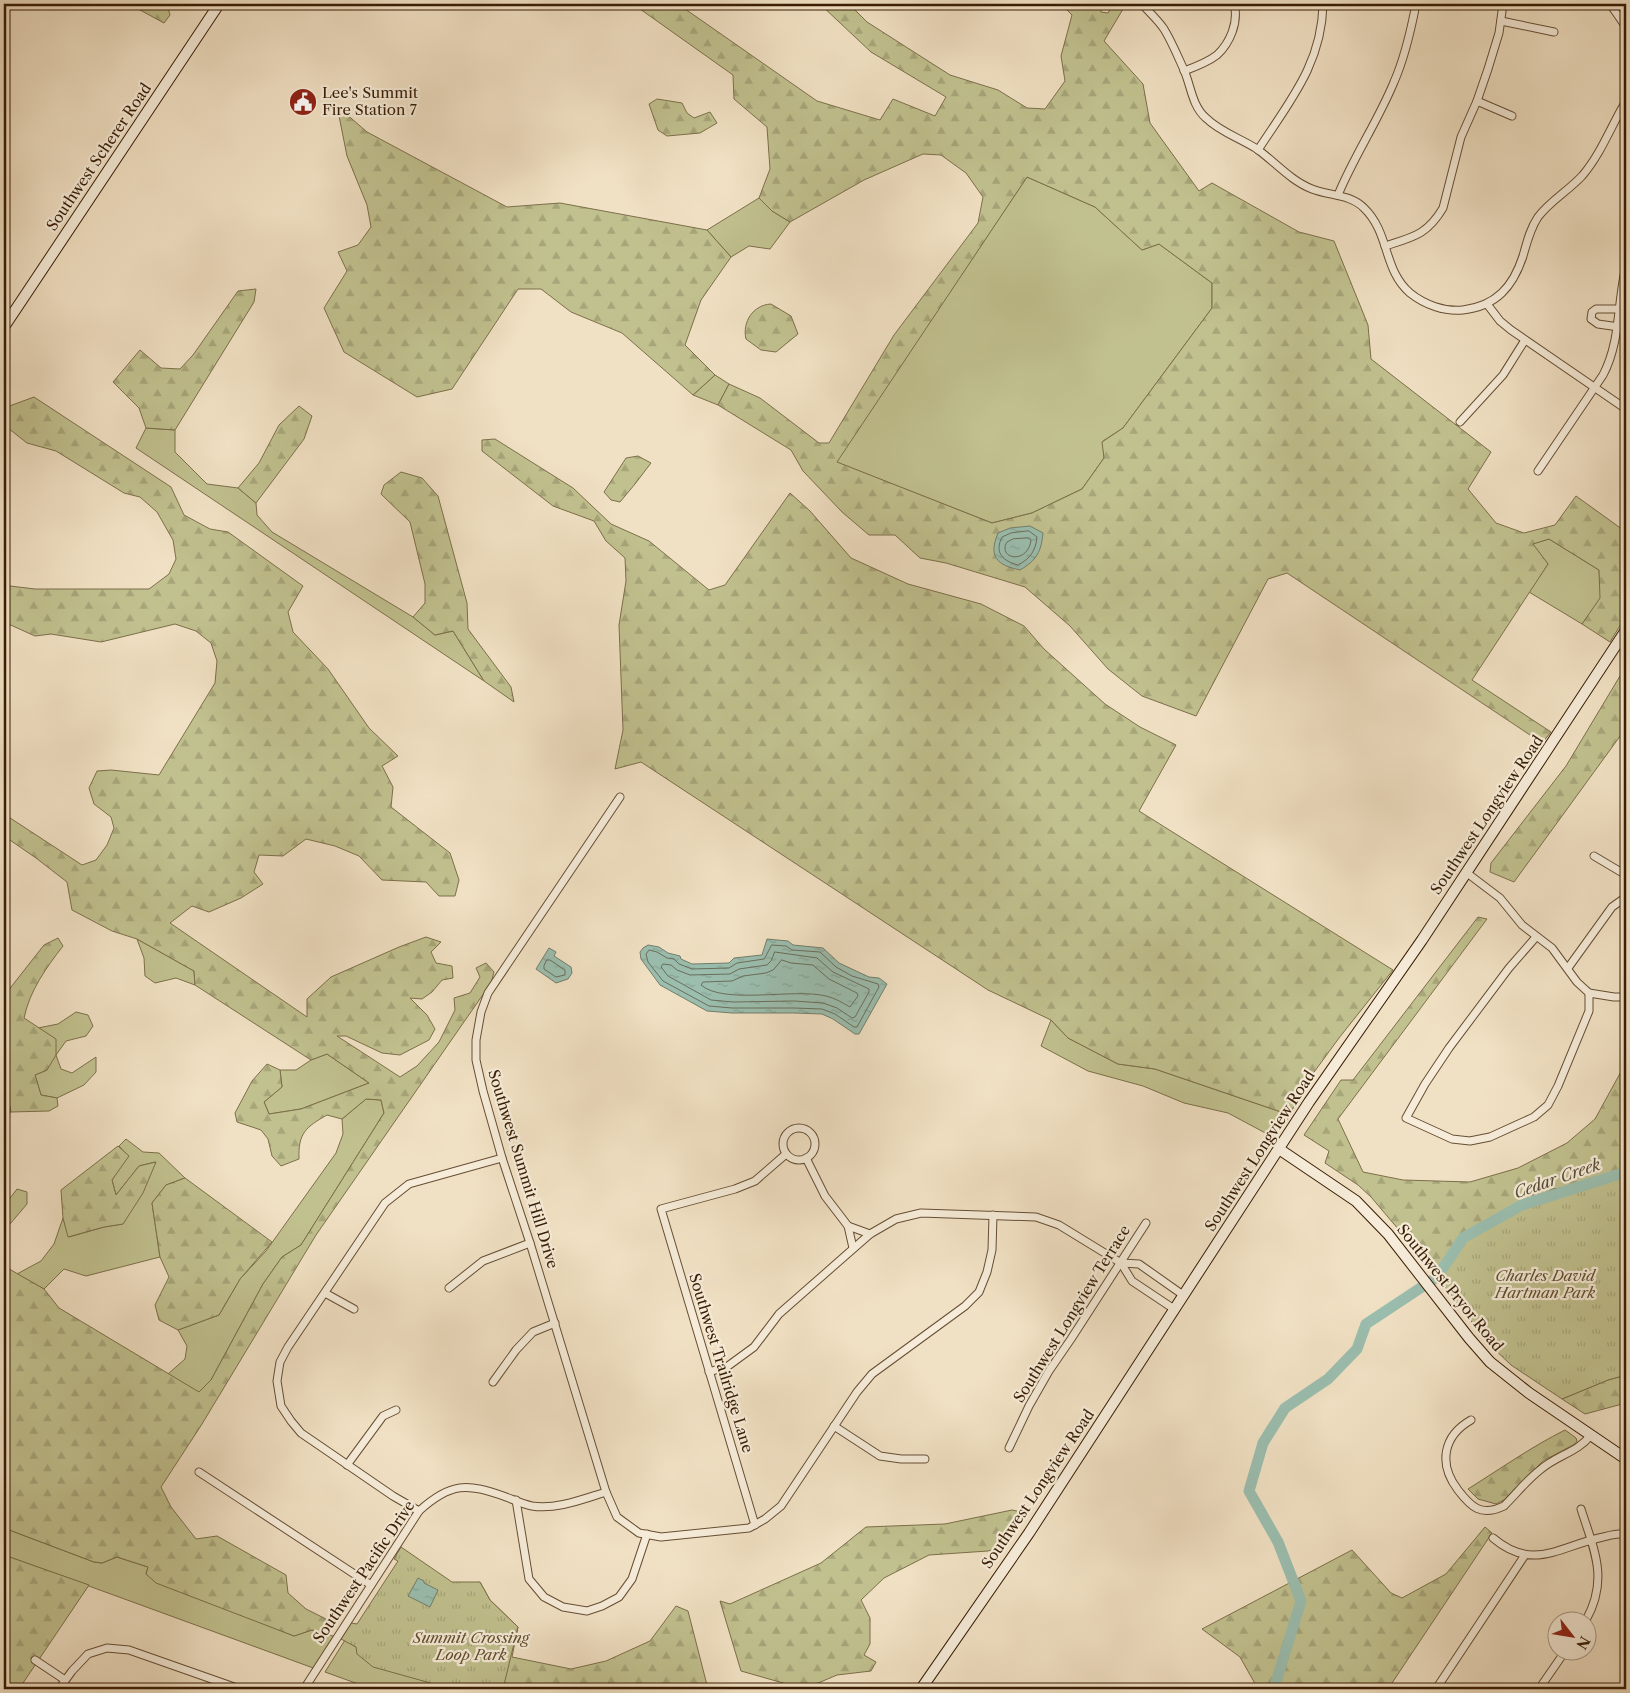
<svg xmlns="http://www.w3.org/2000/svg" width="1630" height="1693" font-family="'Libre Caslon Text',serif">
  <style>
    .grass { fill: #c1c18f; stroke: #7c6f4a }
    .forest { fill: url(#forest-firs); stroke: #7c6f4a; fill-rule: evenodd }
    .park { fill: url(#park-tufts); stroke: #7c6f4a }
    .water { fill: url(#water-ripples); stroke: #737e6b }
    .lines { fill: none; stroke-linecap: round; stroke-linejoin: round }
    .shore { stroke: #6a6e5a; stroke-width: 1 }
    .river { stroke: #9bbeaf; stroke-width: 11 }
    .street-casing { stroke: #664e34; stroke-width: 9 }
    .secondary-casing { stroke: #381d04; stroke-width: 12 }
    .street { stroke: #f6ecd9; stroke-width: 7 }
    .secondary { stroke: #f6ecd9; stroke-width: 10 }
    .labels { text-anchor: middle; stroke-width: 4.5; stroke-linejoin: round; paint-order: stroke }
    .poi-label { font-size: 15px; fill: #381d04; stroke: #f6ecd9; text-anchor: start }
    .street-label { font-size: 15px; fill: #381d04; stroke: #f6ecd9 }
    .park-label { font-size: 15px; font-style: italic; fill: #614e2e; stroke: #f6ecd9 }
    .water-label { font-size: 16px; font-style: italic; fill: #564d37; stroke: #f6ecd9 }
  </style>
  <defs>
    <pattern id="forest-firs" width="22" height="20" patternUnits="userSpaceOnUse" patternTransform="scale(1.25)"><rect width="22" height="20" fill="#c1c18f"/><path d="M5 1l3.5 6h-7zM16 11l3.5 6h-7z" fill="#a7a57a"/></pattern>
    <pattern id="park-tufts" width="24" height="20" patternUnits="userSpaceOnUse" patternTransform="scale(1.25)"><rect width="24" height="20" fill="#c1c18f"/><path d="M3 7l-1-3M5 7V3M7 7l1-3M15 17l-1-3M17 17v-4M19 17l1-3" fill="none" stroke="#a7a57a"/></pattern>
    <pattern id="water-ripples" width="26" height="14" patternUnits="userSpaceOnUse" patternTransform="scale(1.25)"><rect width="26" height="14" fill="#9bbeaf"/><path d="M2 4q2-2 4 0t4 0M15 11q2-2 4 0t4 0" fill="none" stroke="#86a395"/></pattern>
  </defs>
  <rect width="100%" height="100%" fill="#f1e1c4"/>
  <filter id="stains"><feTurbulence type="fractalNoise" baseFrequency=".004" numOctaves="4"/><feColorMatrix values="0 0 0 0 .2 0 0 0 0 .09 0 0 0 0 .02 0 0 0 .5 -.17"/></filter>
  <radialGradient id="worn" r=".72"><stop offset=".6" stop-color="#630" stop-opacity="0"/><stop offset="1" stop-color="#630" stop-opacity=".3"/></radialGradient>
  <!-- grass -->
  <g class="grass">
    <polygon points="1027,177 1095,207 1142,250 1159,244 1212,283 1212,308 1123,428 1103,441 1104,458 1082,489 1032,513 992,523 836,462"/>
    <polygon points="759,198 772,211 790,222 770,249 749,246 731,257 707,230"/>
    <polygon points="715,375 729,384 718,405 693,395"/>
    <polygon points="146,428 175,430 175,452 207,484 238,488 256,503 257,515 272,532 413,617 435,635 453,631 484,681 136,448"/>
    <polygon points="1549,539 1599,570 1601,598 1582,624 1529,592 1548,564 1532,544"/>
    <polygon points="137,939 194,971 195,985 176,978 155,983 145,976 144,958"/>
    <polygon points="76,1012 88,1015 93,1026 86,1036 66,1041 56,1055 61,1069 72,1073 96,1057 96,1072 84,1085 57,1098 41,1095 35,1075 47,1070 55,1039 38,1028 58,1024"/>
    <polygon points="1051,1020 1068,1038 1118,1064 1155,1069 1290,1115 1278,1133 1271,1136 1228,1113 1184,1103 1143,1086 1088,1071 1041,1046"/>
    <polygon points="327,1054 369,1083 301,1109 269,1114 264,1102 282,1087 280,1070 296,1070 311,1060"/>
    <polygon points="8,1096 11,1112 4,1115 4,1099"/>
    <polygon points="366,1099 381,1100 384,1113 301,1245 282,1257 263,1284 211,1380 199,1393 168,1374 185,1359 187,1346 178,1330 219,1315 240,1279 266,1251 336,1153 343,1134 342,1119"/>
    <polygon points="126,1139 143,1152 159,1153 185,1178 166,1185 152,1203 160,1257 86,1276 64,1269 44,1289 17,1274 41,1261 54,1244 63,1218 69,1237 104,1227 123,1224 155,1162 139,1166 116,1195 112,1180 128,1156 119,1146"/>
    <polygon points="17,1189 27,1192 27,1204 4,1231 4,1206"/>
    <polygon points="4,1528 94,1562 102,1563 117,1557 148,1567 146,1574 294,1636 312,1630 336,1637 316,1669 4,1555"/>
    <polygon points="345,1640 356,1647 452,1689 372,1689 325,1672"/>
  </g>
  <!-- forest -->
  <g class="forest">
    <polygon points="129,4 167,4 170,15 164,23"/>
    <path d="M633,4H678L817,101L880,120L893,99L935,116L946,97L871,52L821,5L822,4H849L867,22L950,75L998,90L1027,108L1045,109L1065,81L1061,56L1072,15L1061,4H1101V12L1108,13L1113,4H1126L1104,41L1143,84L1150,123L1199,191L1212,183L1299,232L1334,241L1368,325L1371,359L1491,452L1468,489L1496,523L1524,533L1555,525L1576,496L1626,532V616L1610,642L1582,624L1600,598L1599,570L1549,539L1533,544L1548,564L1472,680L1551,732L1542,743L1287,573L1268,579L1196,716L1142,696L1108,669L1070,626L1025,587L946,563L920,558L895,535H869L842,512L803,471L791,450L718,405L729,384L760,398L819,443H829L894,335L978,223L983,197L966,173L941,155L923,154L864,180L790,222L772,211L759,198L770,169L767,127L734,99L733,75ZM1027,177L1095,207L1142,250L1159,244L1212,283V308L1123,428L1102,442L1104,458L1082,489L1032,513L992,523L837,462Z"/>
    <polygon points="657,99 682,103 687,113 694,118 710,112 717,123 700,133 667,136 658,130 649,104"/>
    <polygon points="337,106 367,132 507,207 560,203 707,230 731,257 701,300 685,345 715,375 693,395 622,333 571,312 541,289 518,289 452,389 417,397 344,352 324,308 347,271 338,252 358,245 371,227 367,205 347,156"/>
    <polygon points="256,289 254,302 175,430 146,428 139,408 113,382 140,350 161,368 180,369 193,355 238,291"/>
    <path d="M771,304L791,316L798,334L776,352L761,350L746,339C742,322 753,305 771,304Z"/>
    <path d="M34,397L171,487L184,515L210,529L228,532L303,586L288,612L293,632L328,669L369,728L398,756L382,766L393,787L391,807L450,853L459,880L455,896H439L426,882L382,880L359,856L335,846L306,839L283,856L259,855L254,872L263,884L241,898L209,912L192,906L170,923L307,1017V999L331,977L399,947L426,937L441,942L431,952L436,963L452,966L453,978L442,980L432,992L422,999L410,998L427,1015L435,1029L429,1040L400,1055L382,1053L346,1036H337L400,1077L417,1066L439,1042L455,1010L454,998L470,993L480,977L476,968L486,963L494,972L491,983L316,1235L202,1424L161,1487L171,1507L196,1539L217,1536L286,1575L288,1593L306,1609L326,1619L327,1634L312,1630L294,1636L156,1583L146,1574L148,1567L117,1557L102,1563L94,1562L4,1528V1266L44,1289L59,1308L199,1392L211,1380L263,1284L282,1257L301,1245L384,1113L381,1100L366,1099L342,1119L327,1115C306,1127 298,1133 299,1159L281,1166L272,1156L268,1139L261,1130L237,1122L235,1113L252,1081L267,1064L280,1070L282,1087L264,1102L269,1114L301,1109L369,1083L327,1054L311,1060L195,985L194,971L137,939L112,931L72,910L67,882L36,858L4,836V814L82,865L96,860L107,845L114,828L111,817L94,804L89,788L97,771L111,770L159,775L215,683L217,661L211,643L196,631L175,624L101,642L51,634L35,636L4,622V583L10,586L35,589H149L169,574L176,559L173,540L157,512L140,497L124,493L56,451L27,443L8,428L4,422V408Z"/>
    <polygon points="299,406 312,416 304,439 256,503 238,488 259,463 279,425"/>
    <polygon points="495,439 573,488 611,524 649,541 709,590 725,585 790,493 810,511 851,558 908,584 981,604 1024,626 1044,649 1105,704 1140,727 1176,745 1139,811 1393,970 1339,1038 1301,1090 1290,1115 1155,1069 1118,1064 1068,1038 1051,1020 988,990 641,762 615,769 623,730 619,625 626,581 625,558 606,541 594,521 553,506 482,451 482,440"/>
    <polygon points="638,456 651,463 635,484 620,502 611,500 604,492 626,458"/>
    <polygon points="401,472 422,478 438,496 467,603 468,629 511,687 514,702 484,681 453,631 435,635 413,617 425,603 425,584 410,522 381,494 384,485"/>
    <polygon points="1626,666 1626,728 1514,882 1490,872 1491,863 1566,766"/>
    <polygon points="1478,917 1487,919 1338,1119 1363,1172 1403,1180 1470,1182 1518,1168 1567,1143 1595,1119 1623,1068 1626,1068 1626,1169 1571,1187 1553,1189 1463,1238 1438,1276 1371,1197 1358,1185 1325,1163 1329,1151 1304,1135 1341,1080 1353,1080"/>
    <path d="M58,938L63,946C46,968 30,990 24,1018L56,1039V1055L47,1070L35,1075L41,1095L57,1098L58,1106L49,1111L11,1112L8,1097L4,1099V996L44,945Z"/>
    <polygon points="118,1146 129,1156 112,1180 116,1195 139,1166 156,1162 143,1193 123,1224 104,1227 68,1237 63,1218 61,1190"/>
    <polygon points="185,1178 272,1242 240,1279 219,1315 178,1330 159,1320 155,1305 169,1277 160,1257 152,1203 166,1185"/>
    <polygon points="1626,1375 1626,1403 1585,1414 1562,1399 1608,1380"/>
    <path d="M1565,1430L1576,1438L1577,1441L1575,1444L1543,1461L1504,1500L1496,1504L1478,1499L1468,1489C1500,1469 1531,1447 1565,1430Z"/>
    <polygon points="1012,1510 1026,1513 1002,1547 988,1551 929,1555 884,1578 861,1600 870,1618 870,1644 864,1655 876,1662 871,1671 837,1675 804,1689 741,1671 720,1601 730,1604 821,1563 866,1527 945,1524"/>
    <polygon points="1485,1527 1492,1533 1388,1689 1258,1689 1240,1657 1202,1629 1352,1550 1391,1593 1402,1598 1446,1574"/>
    <polygon points="4,1555 89,1585 19,1689 4,1689"/>
    <polygon points="480,1582 490,1600 518,1627 512,1657 571,1669 606,1661 650,1641 676,1606 688,1611 708,1689 452,1689 357,1654"/>
  </g>
  <!-- park -->
  <g class="park">
    <polygon points="1626,1173 1626,1375 1608,1380 1562,1399 1511,1365 1489,1344 1437,1277 1463,1238 1553,1189 1596,1184"/>
    <polygon points="401,1547 452,1582 480,1582 490,1600 518,1627 503,1689 452,1689 373,1667 357,1654 356,1647 341,1639 351,1623 357,1624 398,1561 394,1559"/>
  </g>
  <!-- water -->
  <g class="water">
    <path d="M1030,526L1043,533C1041,552 1037,560 1020,570C997,565 988,557 998,533L1010,528Z"/>
    <polygon points="767,939 788,941 793,945 823,948 839,963 869,977 879,978 887,984 859,1034 855,1034 833,1019 822,1014 794,1013 732,1013 707,1011 660,985 641,959 640,952 643,948 648,945 659,947 668,953 680,956 681,959 692,964 729,963 734,958 762,955"/>
    <polygon points="549,948 556,952 554,956 571,967 572,973 568,979 556,983 536,969"/>
    <polygon points="418,1578 424,1581 424,1583 438,1590 430,1607 408,1596"/>
  </g>
  <g class="lines">
    <!-- shore -->
    <g class="shore">
      <path d="M1029,531L1037,537C1036,550 1030,559 1018,565C1003,561 994,553 1002,537L1011,533Z"/>
      <path d="M1028,538L1031,540C1028,565 997,559 1007,542L1013,539Z"/>
      <polygon points="772,945 786,946 792,950 820,952 836,967 852,976 878,984 879,987 857,1027 854,1027 835,1014 822,1009 794,1008 732,1008 709,1006 663,981 648,962 646,954 649,950 657,952 667,958 674,959 679,964 692,969 729,968 737,963 764,959"/>
      <polygon points="775,952 817,958 833,972 869,989 869,992 855,1017 852,1018 837,1008 823,1003 794,1001 733,1002 711,1000 668,976 661,967 663,964 671,965 677,970 690,975 730,974 739,969 767,965 771,961"/>
      <polygon points="547,960 550,960 565,970 565,975 556,977 544,969 544,966"/>
      <path d="M782,960L791,963L813,965L829,979L857,993L858,996L850,1007C843,1003 835,998 826,996C794,988 724,1005 701,985L703,982L732,981L743,976L766,973L773,970Z"/>
    </g>
    <!-- river -->
    <polyline class="river" points="1277,1689 1276,1682 1301,1601 1278,1542 1249,1491 1263,1443 1285,1408 1328,1379 1357,1349 1366,1324 1437,1277 1463,1238 1522,1205 1626,1172"/>
    <defs>
      <g id="street">
        <path d="M1142,4C1149,12 1158,20 1164,29C1172,42 1178,57 1184,70C1191,86 1192,106 1206,118C1220,132 1240,138 1257,149C1275,162 1291,181 1312,189C1330,196 1350,194 1364,208C1390,233 1383,270 1410,293C1425,305 1445,312 1463,310C1496,306 1513,287 1523,256C1527,242 1530,229 1538,217C1550,201 1568,191 1582,176C1601,154 1611,126 1626,101"/>
        <polyline points="1610,4 1626,27"/>
        <polyline points="1501,21 1554,32"/>
        <path d="M1184,71C1195,67 1208,62 1217,55C1230,43 1239,22 1234,4"/>
        <polyline points="1477,101 1512,116"/>
        <path d="M1258,150C1289,102 1322,64 1323,4"/>
        <path d="M1338,195C1354,156 1378,121 1394,82C1405,57 1411,30 1416,4"/>
        <path d="M1385,246C1413,237 1427,235 1443,208L1461,137L1477,101L1488,69L1499,33L1503,4"/>
        <polyline points="1487,304 1500,321 1511,330 1626,409"/>
        <polyline points="1620,309 1596,309 1592,312 1591,319 1598,324 1626,328"/>
        <polyline points="1460,422 1503,375 1525,340"/>
        <path d="M1538,471L1603,375C1621,341 1617,302 1626,266"/>
        <polyline points="620,797 488,993 481,1012 476,1040 476,1060 483,1091 502,1158 530,1243 606,1492 617,1517 639,1533 661,1537 749,1528 765,1519 781,1506 857,1392 872,1374 965,1306 979,1292 987,1272 992,1250 993,1215"/>
        <polyline points="1594,856 1626,875"/>
        <polyline points="1467,873 1500,898 1522,925 1552,948 1577,982 1589,993 1614,997 1626,997"/>
        <polyline points="1536,937 1509,968 1449,1048 1425,1084 1406,1118 1452,1139 1470,1141 1490,1137 1534,1117 1548,1105 1558,1086 1589,1011 1589,993"/>
        <polyline points="1568,968 1612,907 1626,897"/>
        <circle cx="799" cy="1144" r="16"/>
        <polyline points="806,1158 825,1196 848,1226 853,1248"/>
        <polyline points="848,1226 870,1234"/>
        <polyline points="1121,1263 1132,1281 1174,1309"/>
        <polyline points="449,1288 483,1261 530,1243"/>
        <polyline points="325,1293 354,1309"/>
        <polyline points="709,1372 728,1366 754,1347 779,1314 870,1234 896,1219 921,1213 1036,1217 1059,1225 1121,1263 1139,1264 1183,1295"/>
        <polyline points="493,1382 516,1350 533,1332 555,1323"/>
        <path d="M1471,1420C1443,1436 1438,1464 1458,1490C1471,1507 1481,1517 1504,1506C1516,1494 1527,1480 1540,1470C1557,1455 1577,1453 1591,1435"/>
        <polyline points="834,1426 880,1456 901,1459 925,1459"/>
        <polyline points="1009,1448 1029,1406 1049,1371 1071,1339 1146,1223"/>
        <polyline points="347,1465 383,1416 396,1410"/>
        <polyline points="199,1472 371,1585"/>
        <polyline points="516,1500 529,1579 544,1597 563,1607 587,1611 602,1606 619,1597 632,1579 647,1534"/>
        <path d="M1581,1509C1594,1550 1609,1579 1586,1620"/>
        <polyline points="419,1511 393,1496 301,1433 291,1421 281,1406 277,1381 280,1362 288,1347 385,1203 409,1184 502,1158"/>
        <polyline points="755,1525 661,1209 735,1189 755,1181 786,1154"/>
        <path d="M1493,1538C1533,1572 1560,1546 1603,1537C1611,1535 1618,1533 1626,1534"/>
        <polyline points="35,1660 65,1680"/>
        <polyline points="59,1689 72,1671 88,1654 107,1648 129,1650 240,1689"/>
        <path d="M304,1689L419,1511C451,1482 467,1483 506,1497C514,1500 523,1504 532,1506C556,1510 583,1499 606,1492"/>
        <polyline points="1436,1689 1525,1555"/>
        <polyline points="1539,1689 1566,1650"/>
      </g>
      <g id="secondary">
        <polyline points="4,327 219,4"/>
        <polyline points="1279,1149 1356,1201 1388,1234 1469,1338 1490,1362 1529,1393 1626,1459"/>
        <polyline points="921,1689 1029,1533 1309,1102 1422,940 1626,630"/>
      </g>
    </defs>
    <!-- street casing -->
    <use href="#street" class="street-casing"/>
    <!-- secondary casing -->
    <use href="#secondary" class="secondary-casing"/>
    <!-- street -->
    <use href="#street" class="street"/>
    <!-- secondary -->
    <use href="#secondary" class="secondary"/>
  </g>
  <!-- icons -->
  <defs>
    <symbol id="civic-disc" viewBox="-11 -11 22 22"><circle r="9.5" fill="#8f2418" stroke="#f6ecd9"/><path d="M-.6-6.5H3V-4.5H.6V-3L4-1V1h2V6H-6V1h2V-1L-.6-3ZM-1.2 2.5V6h2.4V2.5Z" fill="#fff"/></symbol>
  </defs>
  <g fill-rule="evenodd">
    <use href="#civic-disc" x="287" y="86" width="32" height="32"/>
  </g>
  <g class="labels">
    <!-- poi labels -->
    <g class="poi-label">
      <text x="322" y="98">Lee's Summit<tspan x="322" dy="17">Fire Station 7</tspan></text>
    </g>
    <!-- street labels -->
    <g class="street-label">
      <text transform="translate(99 157) rotate(-56)" y="5">Southwest Scherer Road</text>
      <text transform="translate(1487 815) rotate(-56)" y="5">Southwest Longview Road</text>
      <text transform="translate(1260 1151) rotate(-57)" y="5">Southwest Longview Road</text>
      <text transform="translate(523 1169) rotate(73)" y="5">Southwest Summit Hill Drive</text>
      <text transform="translate(1450 1288) rotate(51)" y="5">Southwest Pryor Road</text>
      <text transform="translate(1072 1314) rotate(-58)" y="5">Southwest Longview Terrace</text>
      <text transform="translate(721 1363) rotate(73)" y="5">Southwest Trailridge Lane</text>
      <text transform="translate(1038 1489) rotate(-56)" y="5">Southwest Longview Road</text>
      <text transform="translate(364 1572) rotate(-56)" y="5">Southwest Pacific Drive</text>
    </g>
    <!-- park labels -->
    <g class="park-label">
      <text x="1545" y="1281">Charles David<tspan x="1545" dy="17">Hartman Park</tspan></text>
      <text x="471" y="1643">Summit Crossing<tspan x="471" dy="17">Loop Park</tspan></text>
    </g>
    <!-- water labels -->
    <g class="water-label">
      <text transform="translate(1557 1178) rotate(-19)" y="6">Cedar Creek</text>
    </g>
  </g>
  <!-- margin -->
  <rect width="1630" height="1693" fill="none" stroke="#f1e1c4" stroke-width="20"/>
  <rect x="5" y="5" width="1620" height="1683" fill="none" stroke="#381d04" stroke-width="2.5"/>
  <rect x="10" y="10" width="1610" height="1673" fill="none" stroke="#381d04"/>
  <!-- north arrow -->
  <g transform="translate(1572 1636) rotate(121)"><circle r="24" fill="#f6ecd9" stroke="#aa9984"/>
  <path d="M0-4L9 19L0 12L-9 19Z" fill="#8f2418"/>
  <text y="-8" font-size="14" font-weight="bold" text-anchor="middle" fill="#381d04">N</text>
  </g>
  <rect width="100%" height="100%" filter="url(#stains)"/>
  <rect width="100%" height="100%" fill="url(#worn)"/>
</svg>
